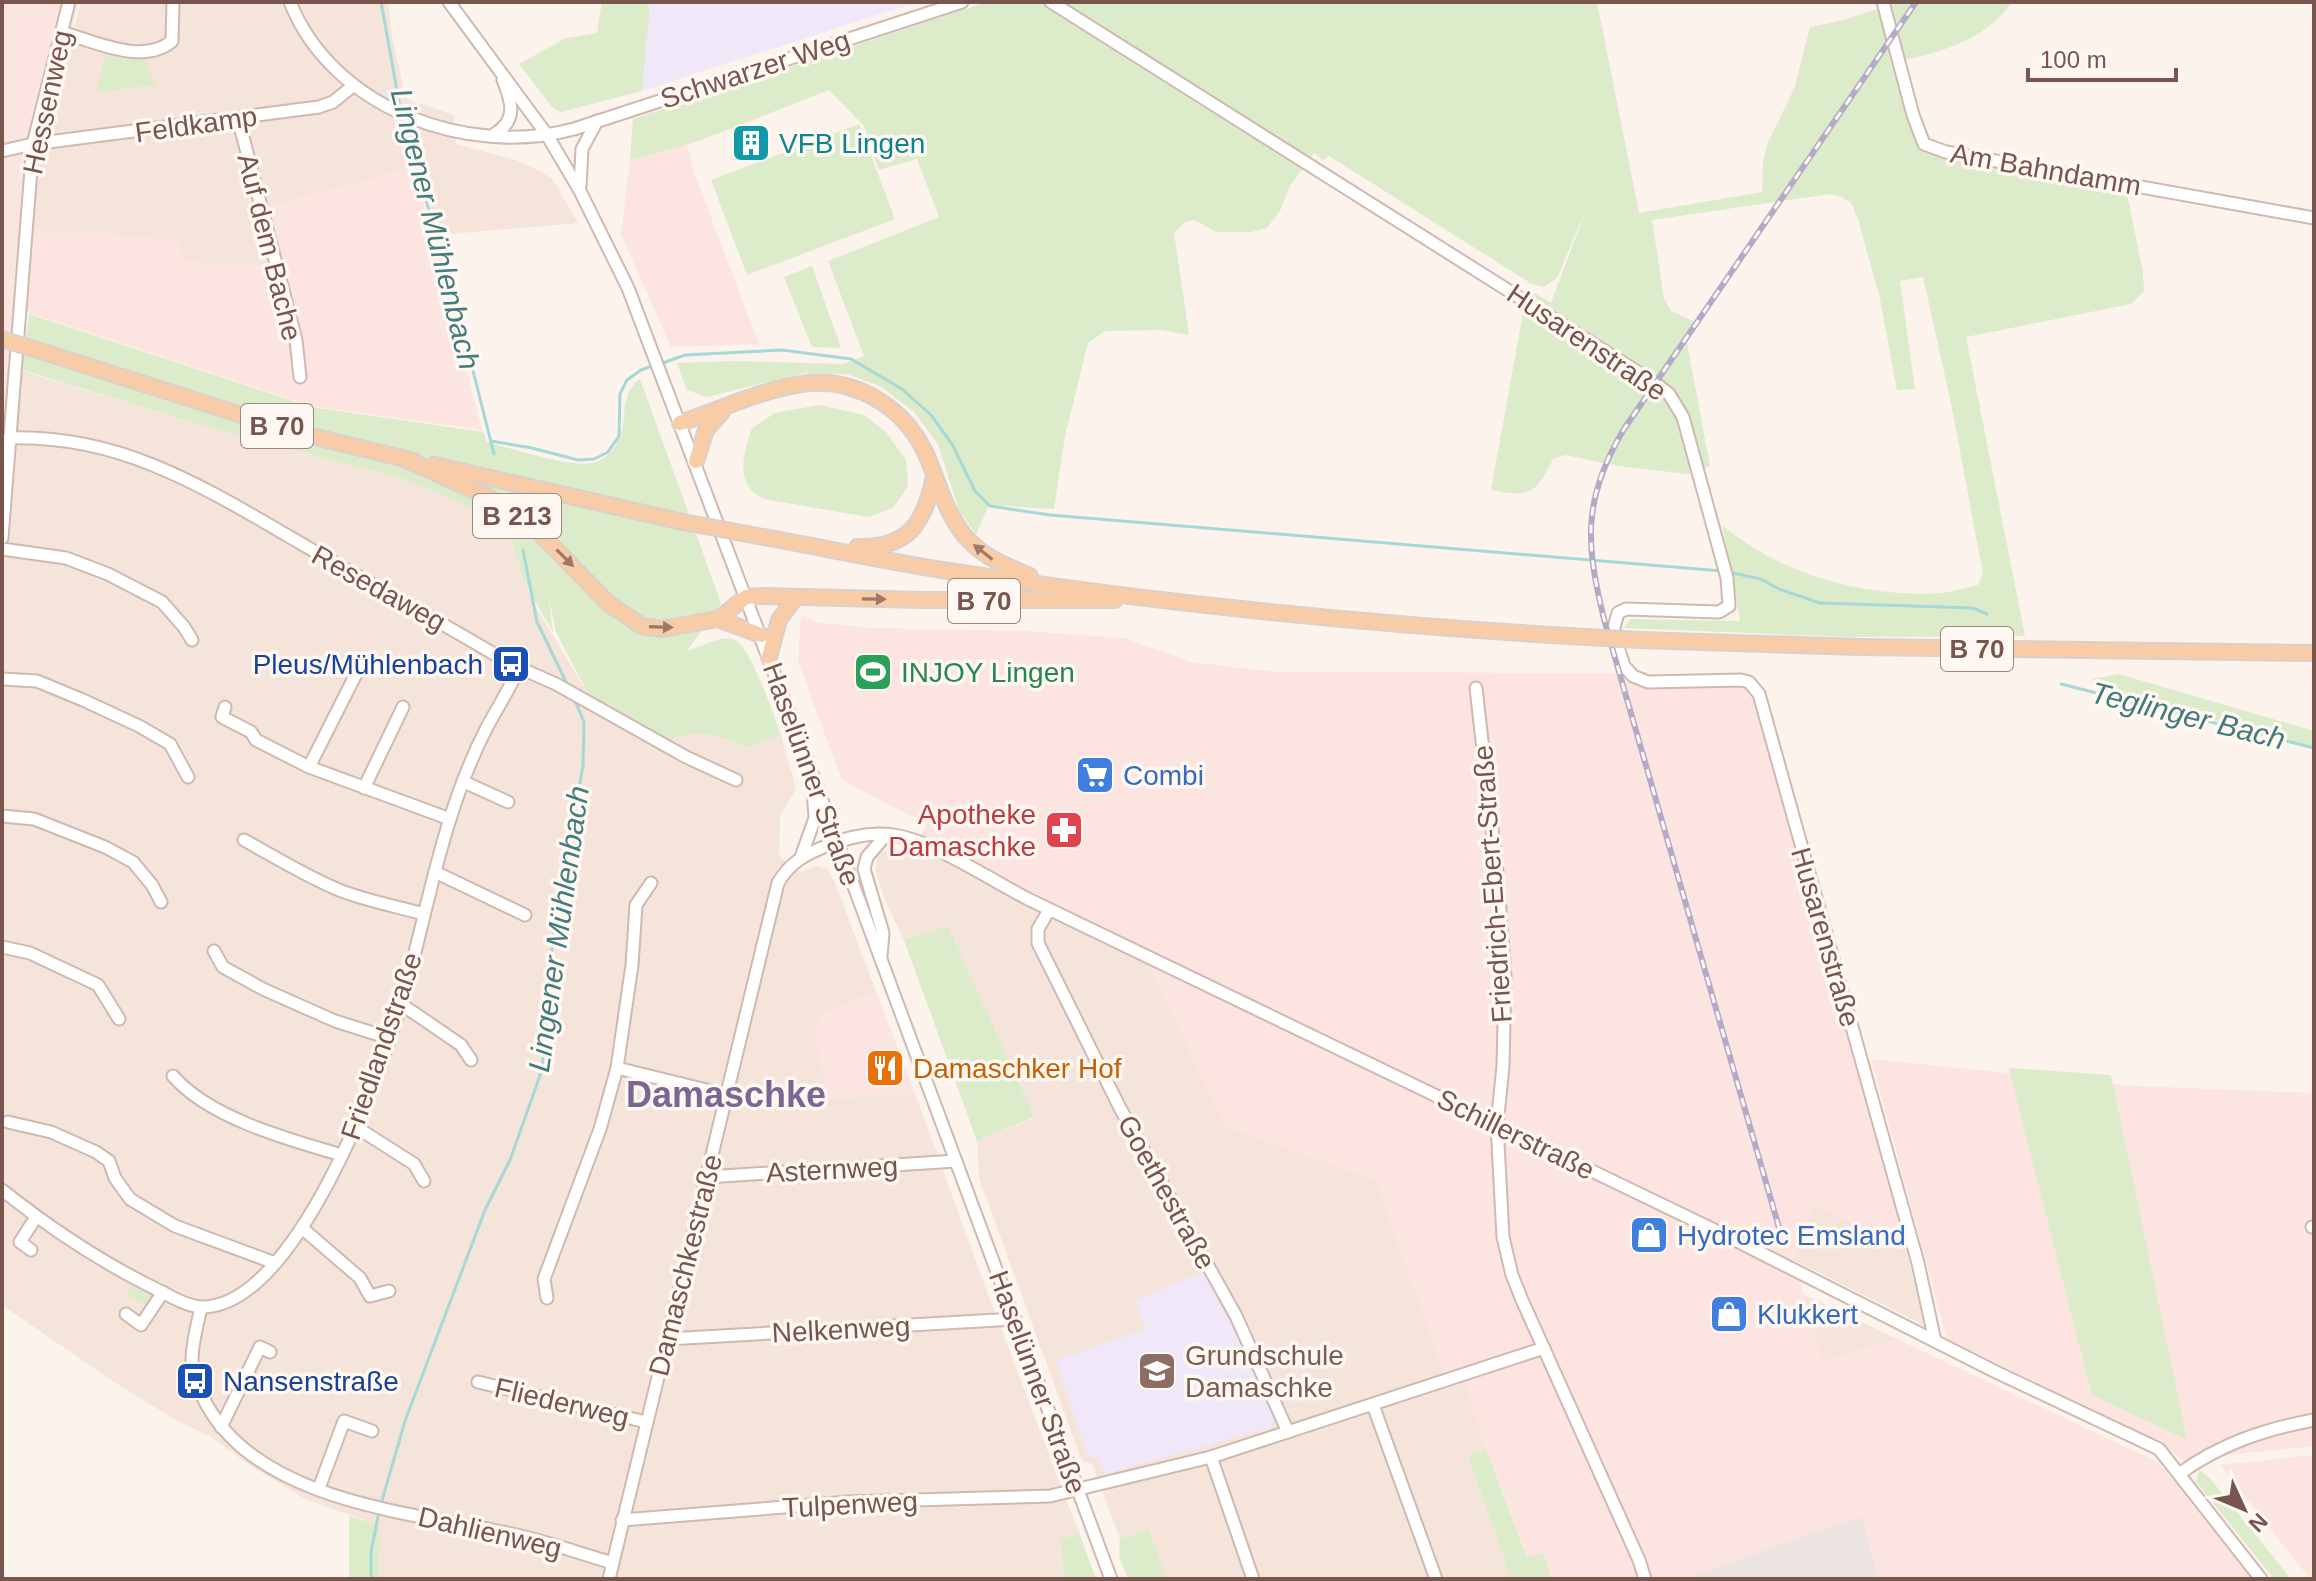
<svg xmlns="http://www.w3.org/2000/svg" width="2316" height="1581" font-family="Helvetica,sans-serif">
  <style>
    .residential { fill: #f4e4da }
    .commercial { fill: #fce4e0 }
    .industrial { fill: #ece4e1 }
    .education { fill: #f0e8f9 }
    .green { fill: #dcebca }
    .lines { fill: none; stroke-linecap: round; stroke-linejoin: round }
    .stream { stroke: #a6d8d7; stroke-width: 3 }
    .minor-casing { stroke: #cfb9b0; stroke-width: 15 }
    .major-casing { stroke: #d9d0cd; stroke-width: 18 }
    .minor { stroke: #fff; stroke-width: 11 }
    .major { stroke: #f8cca7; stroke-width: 14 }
    .rail-casing { stroke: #b4a9c7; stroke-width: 6 }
    .rail { stroke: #fff8f2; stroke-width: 3; stroke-dasharray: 9; stroke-linecap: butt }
    .major-bridge-casing { stroke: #d9d0cd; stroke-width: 18; stroke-linecap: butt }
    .major-bridge { stroke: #f8cca7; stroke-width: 14 }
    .oneway { fill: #9e7969 }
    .labels { text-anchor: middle; stroke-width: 7; stroke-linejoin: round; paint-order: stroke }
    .shield { fill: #fff8f2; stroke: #a0877f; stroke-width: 2 }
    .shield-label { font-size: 26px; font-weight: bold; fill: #78564e }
    .street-label { font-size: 28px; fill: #78564e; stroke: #fff8f2 }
    .culture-label { font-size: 28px; fill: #0d838f; stroke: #fff8f2; text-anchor: start }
    .transit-label { font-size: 28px; fill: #164399; stroke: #fff8f2; text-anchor: end }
    .leisure-label { font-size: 28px; fill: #27864d; stroke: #fff8f2; text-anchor: start }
    .shop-label { font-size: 28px; fill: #366cbe; stroke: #fff8f2; text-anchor: start }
    .health-label { font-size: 28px; fill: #be3a42; stroke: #fff8f2; text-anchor: end }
    .food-label { font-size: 28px; fill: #c56008; stroke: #fff8f2; text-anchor: start }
    .education-label { font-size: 28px; fill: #785e54; stroke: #fff8f2; text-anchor: start }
    .water-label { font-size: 30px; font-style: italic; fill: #427c7c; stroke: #fff8f2 }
    .district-label { font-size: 36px; font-weight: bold; fill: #7c6693; stroke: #fff8f2 }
  </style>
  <rect width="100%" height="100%" fill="#fcf3ec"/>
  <!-- residential -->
  <g class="residential">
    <polygon points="81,2 388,2 392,37 406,99 454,115 456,144 516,160 542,172 553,180 578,223 439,235 417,167 261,209 276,266 184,262 115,236 31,230 42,152"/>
    <polygon points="22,371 198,424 407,480 508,524 523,580 537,609 591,699 665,740 686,734 712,733 746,747 781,735 796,789 780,815 779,856 801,872 816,866 827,869 835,883 876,992 818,1016 828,1099 915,1093 990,1300 1079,1533 1061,1541 1064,1579 378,1579 379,1525 307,1500 248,1464 210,1436 179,1422 114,1382 2,1305 2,574"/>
    <polygon points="916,842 1149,965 1226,1127 1376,1179 1445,1377 1462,1374 1486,1449 1468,1457 1511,1579 1167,1579 1149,1530 1120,1539 1092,1464 1082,1461 979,1178 977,1141 1034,1118 948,926 904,940 885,900 876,872 877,857 882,852 893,850 908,855"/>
    <polygon points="1814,1203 1907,1251 1924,1325 1793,1260"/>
    <polygon points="1803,1294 1897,1339 1823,1361"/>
  </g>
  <!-- commercial -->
  <g class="commercial">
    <polygon points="2,2 79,2 40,155 31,230 113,232 115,236 179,240 184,262 275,266 260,209 414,168 482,430 311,406 26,312 18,372 2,568"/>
    <polygon points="687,143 695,175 759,344 671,347 621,234 630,160"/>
    <polygon points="801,615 820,623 874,628 1024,631 1124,638 1191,662 1275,672 1618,673 1634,680 1734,683 1747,686 1758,701 1907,1251 1814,1204 1793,1260 1823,1361 1897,1339 2151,1459 2164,1469 2186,1495 2252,1579 1552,1579 1543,1553 1528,1557 1486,1449 1462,1374 1445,1378 1376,1179 1226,1127 1149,965 917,840 926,827 927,819 910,816 842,780 798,661"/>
    <polygon points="876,992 915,1093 827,1099 816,1039 818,1016"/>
    <polygon points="1871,1059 2135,1086 2314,1093 2314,1446 2219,1456 2194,1464 2184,1462 2163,1444 1947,1339"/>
    <polygon points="2314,1455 2314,1579 2310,1579 2220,1465"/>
  </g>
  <!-- industrial -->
  <polygon class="industrial" points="1861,1516 1879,1579 1684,1579"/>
  <!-- education -->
  <g class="education">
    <polygon points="643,2 917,2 642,91 650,8"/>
    <polygon points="1203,1272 1250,1360 1271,1410 1273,1422 1270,1428 1105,1474 1097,1459 1087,1455 1056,1361 1145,1329 1136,1300"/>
  </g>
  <!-- green -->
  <g class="green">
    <polygon points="602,2 643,2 650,7 642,91 561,112 553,108 519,64 566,38 597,33"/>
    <path d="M987,2H1597L1639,213L1762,192L1763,163L1768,142L1794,89L1810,27L1844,20L1891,4V2H2012C1985,41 1939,53 1895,62L1911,128L1918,141L2125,185L2143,272L2144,291L2131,304L1966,337L2025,636L1851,637L1623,628L1631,619L1740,621L1722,525C1782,575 1864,598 1942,593C1954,592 1967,587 1978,585L1983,574L1951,403L1923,277L1900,281L1915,389L1897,390L1880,299L1858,219L1851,203L1840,196L1830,194L1652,220L1664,298L1671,311L1697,323L1687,343L1710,466L1688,474L1618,466L1565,455L1553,459C1535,495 1530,497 1491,490L1523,313L1532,291L1551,303L1587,207L1557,278L1544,287L1532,284L1329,156L1323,160L1314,153L1290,186L1280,211L1267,228L1251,232H1216L1194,220L1185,222L1174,233L1189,335L1161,330L1105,331L1088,343L1065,436L1054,509L989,505L976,534L959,511L938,444L914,412L880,386L847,374L805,373L707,397L687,390L677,363L733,361L844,364L864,356L828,261L939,217L917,159L879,170L864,126L829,90L696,142L630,160L633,119Z"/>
    <polygon points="107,50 137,60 144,58 155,85 97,92"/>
    <polygon points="859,124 895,219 747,275 711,180"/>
    <polygon points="812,266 841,348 812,347 784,277"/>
    <path d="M29,314L311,407L483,432L487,442C509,448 577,470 596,462C615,455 622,435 624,417C625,402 627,388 640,379L721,603L687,651C700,648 721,634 735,640C750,646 775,718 781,735L746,747C711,732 703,730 665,740L591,699L556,632L548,594L553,632L523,580L508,524L407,480L198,424L22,370Z"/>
    <path d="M819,405L864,415L886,432L906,460L908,486L893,508L868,517L764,499C733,483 744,457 751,429L775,413Z"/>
    <polygon points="2119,674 2314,731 2314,747 2096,688 2092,679"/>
    <polygon points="948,926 1034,1117 977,1141 904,940"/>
    <polygon points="2009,1068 2111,1075 2187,1440 2092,1395"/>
    <polygon points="131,1286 153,1296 148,1306 127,1294"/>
    <polygon points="1486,1449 1527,1557 1543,1553 1552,1579 1511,1579 1468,1456"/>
    <polygon points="2199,1470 2209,1477 2291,1579 2274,1579 2196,1482"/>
    <polygon points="349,1516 380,1525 378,1579 349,1579"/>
    <polygon points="1149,1530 1167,1579 1128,1579 1119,1557 1120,1539"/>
    <polygon points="1079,1533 1096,1579 1064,1579 1061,1540"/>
  </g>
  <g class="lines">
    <!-- stream -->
    <g class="stream">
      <polyline points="381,2 400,107"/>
      <polyline points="403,118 464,335 494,454"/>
      <polyline points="660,364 685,355 782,350 851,359 902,389 931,415 952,444 975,491 990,506 1050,515 1722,571"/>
      <polyline points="491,441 532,448 578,460 594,459 608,452 619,436 620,394 627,380 641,370 652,366"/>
      <polyline points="523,550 537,622 569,688"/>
      <polyline points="1729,572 1761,579 1779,589 1820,603 1973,608 1987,614"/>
      <polyline points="2061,684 2314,748"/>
      <polyline points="381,1504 405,1421 485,1210 510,1160 542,1070 554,926 583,766 584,722 574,698"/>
      <polyline points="371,1579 371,1552 379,1512"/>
    </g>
    <defs>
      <g id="minor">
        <path d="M290,2C332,108 467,158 574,129L962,2"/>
        <polyline points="449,2 547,135 580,191 628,288 804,752 1111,1579"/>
        <polyline points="1051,2 1655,383 1669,394 1683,417 1727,578 1729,606 1719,612 1626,609 1618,613 1613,631 1624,666 1633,676 1648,682 1741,680 1749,682 1759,694 1918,1263 1935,1341"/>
        <polyline points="1883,2 1913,115 1924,144 1946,152 2314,218"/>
        <path d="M61,32C94,41 143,66 172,41L173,2"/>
        <polyline points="238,118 296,340 300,377"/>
        <path d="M493,135C518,121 512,102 503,80"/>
        <polyline points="2,151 33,144 319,107 333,102 353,86"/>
        <polyline points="580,186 582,149 597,121"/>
        <path d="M9,438C128,434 216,495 314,551C380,589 446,625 511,664L556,684L686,757L736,780"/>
        <polyline points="2,538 33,144 69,2"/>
        <polyline points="2,549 66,558 108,574 162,602 184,627 192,640"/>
        <polyline points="2,679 37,681 83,700 139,726 170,744 188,777"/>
        <polyline points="1476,688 1497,872 1505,976 1503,1066 1497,1125 1503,1237 1512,1275 1522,1300 1639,1560 1645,1579"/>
        <polyline points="225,707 222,717 251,732 256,740 309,767 450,819"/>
        <polyline points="309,767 356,674"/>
        <polyline points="464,782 508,802"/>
        <polyline points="364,788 403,707"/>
        <polyline points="2,816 34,819 105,847 133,862 152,885 161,902"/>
        <path d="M244,840C275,857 305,876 339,890C367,901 395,906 424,914"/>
        <polyline points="801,857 815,818 813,789"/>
        <polyline points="435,872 525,915"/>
        <polyline points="1049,910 1038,929 1038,943 1120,1108 1236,1316 1288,1432"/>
        <polyline points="2,947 30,953 98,985 119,1019"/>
        <polyline points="214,951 223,967 263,989 335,1021 389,1038"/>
        <polyline points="881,956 883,933 864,869 867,857 886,835"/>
        <polyline points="401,1004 461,1045 471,1060"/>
        <polyline points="617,1068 727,1095"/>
        <path d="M173,1076C209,1118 290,1140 342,1155"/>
        <polyline points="8,1122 51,1132 96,1152 109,1161 115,1178 130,1199 175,1226 275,1263"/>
        <polyline points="356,1127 414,1164 424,1181"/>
        <polyline points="707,1177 956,1161"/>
        <path d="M2,1190C50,1228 99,1261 154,1288C168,1295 189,1308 205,1307C296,1302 379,1078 401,1004C419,944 430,882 449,822C459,790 472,756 487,727C498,707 510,688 519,668"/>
        <polyline points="2312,1227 2314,1227"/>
        <polyline points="302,1228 360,1278 370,1296 389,1291"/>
        <polyline points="31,1250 20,1242 36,1217"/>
        <polyline points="547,1298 544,1279 600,1129 617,1068 632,965 636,905 651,883"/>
        <path d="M201,1308C197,1325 192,1343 192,1361C193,1377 200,1393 208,1407C262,1501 411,1513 507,1533C543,1540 578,1553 613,1563"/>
        <polyline points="126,1314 141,1325 163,1292"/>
        <polyline points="668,1339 1015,1319"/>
        <polyline points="478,1382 646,1422"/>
        <polyline points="1373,1405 1436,1579"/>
        <polyline points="221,1427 260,1347 270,1352"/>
        <polyline points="1211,1457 1253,1579"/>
        <path d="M2179,1474C2220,1444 2265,1429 2314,1420"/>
        <polyline points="319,1488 344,1421 372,1431"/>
        <polyline points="622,1520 848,1502 1050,1496 1211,1457 1544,1348"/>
        <path d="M609,1579L778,883C789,863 806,854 826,846C848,837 875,831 899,836C935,843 993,881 1028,899L1733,1239L1996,1372L2159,1449L2261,1579"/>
      </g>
      <g id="major">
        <polyline points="50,354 295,432 414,461"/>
        <path d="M680,423C720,410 760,390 802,384C853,376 903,406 925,452C938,480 944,510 964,535C982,557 1005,565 1030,576"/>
        <polyline points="405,459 488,497 533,526 609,604 642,626 662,629 718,619 746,597 764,596 921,600 1115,600"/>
        <polyline points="696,461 706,430 722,412"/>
        <polyline points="434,465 683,522"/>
        <path d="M758,536C819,547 881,560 942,570C1156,603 1372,625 1587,637"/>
        <path d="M857,547C908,549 925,523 934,476"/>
        <polyline points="718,619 761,635"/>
        <polyline points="1640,640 1861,647 2314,653"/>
        <polyline points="769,657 779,620 796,597"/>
      </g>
    </defs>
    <!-- minor casing -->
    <use href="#minor" class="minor-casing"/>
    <!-- major casing -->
    <use href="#major" class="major-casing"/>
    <!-- minor -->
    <use href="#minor" class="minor"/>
    <!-- major -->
    <use href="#major" class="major"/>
    <defs>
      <path id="rail" d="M1784,1245L1605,623C1586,546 1581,501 1624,429L1916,2"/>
    </defs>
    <!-- rail casing -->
    <use href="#rail" class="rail-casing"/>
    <!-- rail -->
    <use href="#rail" class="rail"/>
    <defs>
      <g id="major-bridge">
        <polyline points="2,339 50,354"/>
        <polyline points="683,522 758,536"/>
        <polyline points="1587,637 1640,640"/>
      </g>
    </defs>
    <!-- major-bridge casing -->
    <use href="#major-bridge" class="major-bridge-casing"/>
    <!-- major-bridge -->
    <use href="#major-bridge" class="major-bridge"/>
  </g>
  <!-- one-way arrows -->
  <defs><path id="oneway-solid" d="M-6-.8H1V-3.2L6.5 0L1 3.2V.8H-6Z" transform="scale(2)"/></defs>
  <g class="oneway">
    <use href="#oneway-solid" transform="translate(983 552) rotate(-142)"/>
    <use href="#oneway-solid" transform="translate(565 558) rotate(45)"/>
    <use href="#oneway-solid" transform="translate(874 599) rotate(1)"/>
    <use href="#oneway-solid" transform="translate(661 627) rotate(2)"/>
  </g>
  <!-- icons -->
  <defs>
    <symbol id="building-square" viewBox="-11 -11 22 22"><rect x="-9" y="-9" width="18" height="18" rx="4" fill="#0f9aa8" stroke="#fff8f2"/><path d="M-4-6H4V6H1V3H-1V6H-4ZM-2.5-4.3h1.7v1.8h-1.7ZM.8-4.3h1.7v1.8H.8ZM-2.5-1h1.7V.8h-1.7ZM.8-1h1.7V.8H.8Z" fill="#fff"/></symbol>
    <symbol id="bus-square" viewBox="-11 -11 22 22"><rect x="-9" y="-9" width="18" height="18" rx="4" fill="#1a4fb4" stroke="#fff8f2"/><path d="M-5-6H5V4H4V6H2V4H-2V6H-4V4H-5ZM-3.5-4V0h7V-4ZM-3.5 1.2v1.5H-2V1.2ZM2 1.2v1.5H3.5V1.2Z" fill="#fff"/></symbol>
    <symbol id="stadium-square" viewBox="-11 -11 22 22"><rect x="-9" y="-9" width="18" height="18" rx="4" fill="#2e9e5b" stroke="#fff8f2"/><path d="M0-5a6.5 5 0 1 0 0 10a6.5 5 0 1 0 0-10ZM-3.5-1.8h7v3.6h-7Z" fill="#fff"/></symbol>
    <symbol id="supermarket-square" viewBox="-11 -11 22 22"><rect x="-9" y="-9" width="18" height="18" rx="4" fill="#3f7fe0" stroke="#fff8f2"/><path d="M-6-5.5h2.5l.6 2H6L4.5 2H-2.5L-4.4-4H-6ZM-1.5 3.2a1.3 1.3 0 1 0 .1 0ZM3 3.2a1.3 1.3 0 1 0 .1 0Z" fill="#fff"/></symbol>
    <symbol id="pharmacy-square" viewBox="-11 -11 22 22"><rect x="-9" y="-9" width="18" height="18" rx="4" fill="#e0444e" stroke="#fff8f2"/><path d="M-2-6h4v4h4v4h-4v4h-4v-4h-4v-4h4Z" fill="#fff"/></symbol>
    <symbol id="restaurant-square" viewBox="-11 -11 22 22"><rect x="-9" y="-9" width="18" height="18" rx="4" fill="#e8710a" stroke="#fff8f2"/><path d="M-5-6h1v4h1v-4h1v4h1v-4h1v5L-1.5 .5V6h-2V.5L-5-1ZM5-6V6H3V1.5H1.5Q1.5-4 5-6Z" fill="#fff"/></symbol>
    <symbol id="shop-square" viewBox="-11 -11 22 22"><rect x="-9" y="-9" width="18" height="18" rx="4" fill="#3f7fe0" stroke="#fff8f2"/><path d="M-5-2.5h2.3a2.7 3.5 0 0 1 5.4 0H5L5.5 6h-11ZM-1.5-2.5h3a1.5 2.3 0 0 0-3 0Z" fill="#fff"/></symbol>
    <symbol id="school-square" viewBox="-11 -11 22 22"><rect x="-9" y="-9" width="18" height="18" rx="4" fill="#8d6e63" stroke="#fff8f2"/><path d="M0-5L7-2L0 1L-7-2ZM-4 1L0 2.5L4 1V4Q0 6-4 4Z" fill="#fff"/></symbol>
  </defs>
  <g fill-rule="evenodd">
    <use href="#building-square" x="729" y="121" width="44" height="44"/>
    <use href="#bus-square" x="489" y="642" width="44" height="44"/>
    <use href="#stadium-square" x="851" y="650" width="44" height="44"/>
    <use href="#supermarket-square" x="1073" y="753" width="44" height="44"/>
    <use href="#pharmacy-square" x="1042" y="808" width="44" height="44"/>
    <use href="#restaurant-square" x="863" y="1046" width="44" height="44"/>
    <use href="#shop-square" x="1627" y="1213" width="44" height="44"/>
    <use href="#shop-square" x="1707" y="1292" width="44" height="44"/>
    <use href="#school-square" x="1135" y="1349" width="44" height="44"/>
    <use href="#bus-square" x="173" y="1359" width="44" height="44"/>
  </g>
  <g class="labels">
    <!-- shield labels -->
    <g class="shield">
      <rect x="241" y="404" width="72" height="44" rx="6"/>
      <rect x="473" y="494" width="88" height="44" rx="6"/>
      <rect x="948" y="579" width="72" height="44" rx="6"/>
      <rect x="1941" y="627" width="72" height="44" rx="6"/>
    </g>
    <g class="shield-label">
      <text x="277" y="435">B 70</text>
      <text x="517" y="525">B 213</text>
      <text x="984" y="610">B 70</text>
      <text x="1977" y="658">B 70</text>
    </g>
    <!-- street labels -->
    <g class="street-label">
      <text transform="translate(755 69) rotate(-18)" y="10">Schwarzer Weg</text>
      <text transform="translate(47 102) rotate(-78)" y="10">Hessenweg</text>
      <text transform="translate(196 124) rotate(-8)" y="10">Feldkamp</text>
      <text transform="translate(2046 169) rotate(10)" y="10">Am Bahndamm</text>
      <text transform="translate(270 247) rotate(76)" y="10">Auf dem Bache</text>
      <text transform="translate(1587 342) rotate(34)" y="10">Husarenstraße</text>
      <text transform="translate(379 588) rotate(29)" y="10">Resedaweg</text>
      <text transform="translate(812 774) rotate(70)" y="10">Haselünner Straße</text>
      <text transform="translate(1492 884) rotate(-94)" y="10">Friedrich-Ebert-Straße</text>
      <text transform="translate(1826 937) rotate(74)" y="10">Husarenstraße</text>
      <text transform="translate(381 1046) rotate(-71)" y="10">Friedlandstraße</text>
      <text transform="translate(1516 1134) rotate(26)" y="10">Schillerstraße</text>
      <text transform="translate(832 1169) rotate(-3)" y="10">Asternweg</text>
      <text transform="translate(1167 1192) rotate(61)" y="10">Goethestraße</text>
      <text transform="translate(685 1265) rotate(-76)" y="10">Damaschkestraße</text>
      <text transform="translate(841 1329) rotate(-3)" y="10">Nelkenweg</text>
      <text transform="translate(1038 1382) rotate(70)" y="10">Haselünner Straße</text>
      <text transform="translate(562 1402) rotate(13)" y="10">Fliederweg</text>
      <text transform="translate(850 1504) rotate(-3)" y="10">Tulpenweg</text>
      <text transform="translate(490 1532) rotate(13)" y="10">Dahlienweg</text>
    </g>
    <!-- culture labels -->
    <g class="culture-label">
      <text x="779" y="153">VFB Lingen</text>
    </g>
    <!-- transit labels -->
    <g class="transit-label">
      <text x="483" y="674">Pleus/Mühlenbach</text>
      <text x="223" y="1391" text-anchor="start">Nansenstraße</text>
    </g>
    <!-- leisure labels -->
    <g class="leisure-label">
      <text x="901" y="682">INJOY Lingen</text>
    </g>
    <!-- shop labels -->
    <g class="shop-label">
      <text x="1123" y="785">Combi</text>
      <text x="1677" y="1245">Hydrotec Emsland</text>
      <text x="1757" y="1324">Klukkert</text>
    </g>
    <!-- health labels -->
    <g class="health-label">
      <text x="1036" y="824">Apotheke<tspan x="1036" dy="32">Damaschke</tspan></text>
    </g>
    <!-- food labels -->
    <g class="food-label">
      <text x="913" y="1078">Damaschker Hof</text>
    </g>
    <!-- education labels -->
    <g class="education-label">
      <text x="1185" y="1365">Grundschule<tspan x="1185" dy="32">Damaschke</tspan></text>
    </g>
    <!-- water labels -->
    <g class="water-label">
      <text transform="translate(435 229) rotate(76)" y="10">Lingener Mühlenbach</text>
      <text transform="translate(2188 716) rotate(14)" y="10">Teglinger Bach</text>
      <text transform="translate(559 929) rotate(-82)" y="10">Lingener Mühlenbach</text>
    </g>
    <!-- district labels -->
    <g class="district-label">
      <text x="726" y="1107">Damaschke</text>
    </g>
  </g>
  <!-- border -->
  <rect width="2316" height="1581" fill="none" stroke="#78564e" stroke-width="8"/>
  <!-- north arrow -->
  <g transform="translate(2244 1509) rotate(134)" stroke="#fff8f2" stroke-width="6" paint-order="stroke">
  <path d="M0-6L14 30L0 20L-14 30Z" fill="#78564e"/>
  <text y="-12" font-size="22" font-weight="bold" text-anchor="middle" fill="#78564e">N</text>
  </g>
  <!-- scale -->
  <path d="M2028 68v12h148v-12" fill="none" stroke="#78564e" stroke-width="4"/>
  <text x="2040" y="68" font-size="24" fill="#78564e" stroke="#fff8f2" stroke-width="6" paint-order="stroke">100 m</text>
</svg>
